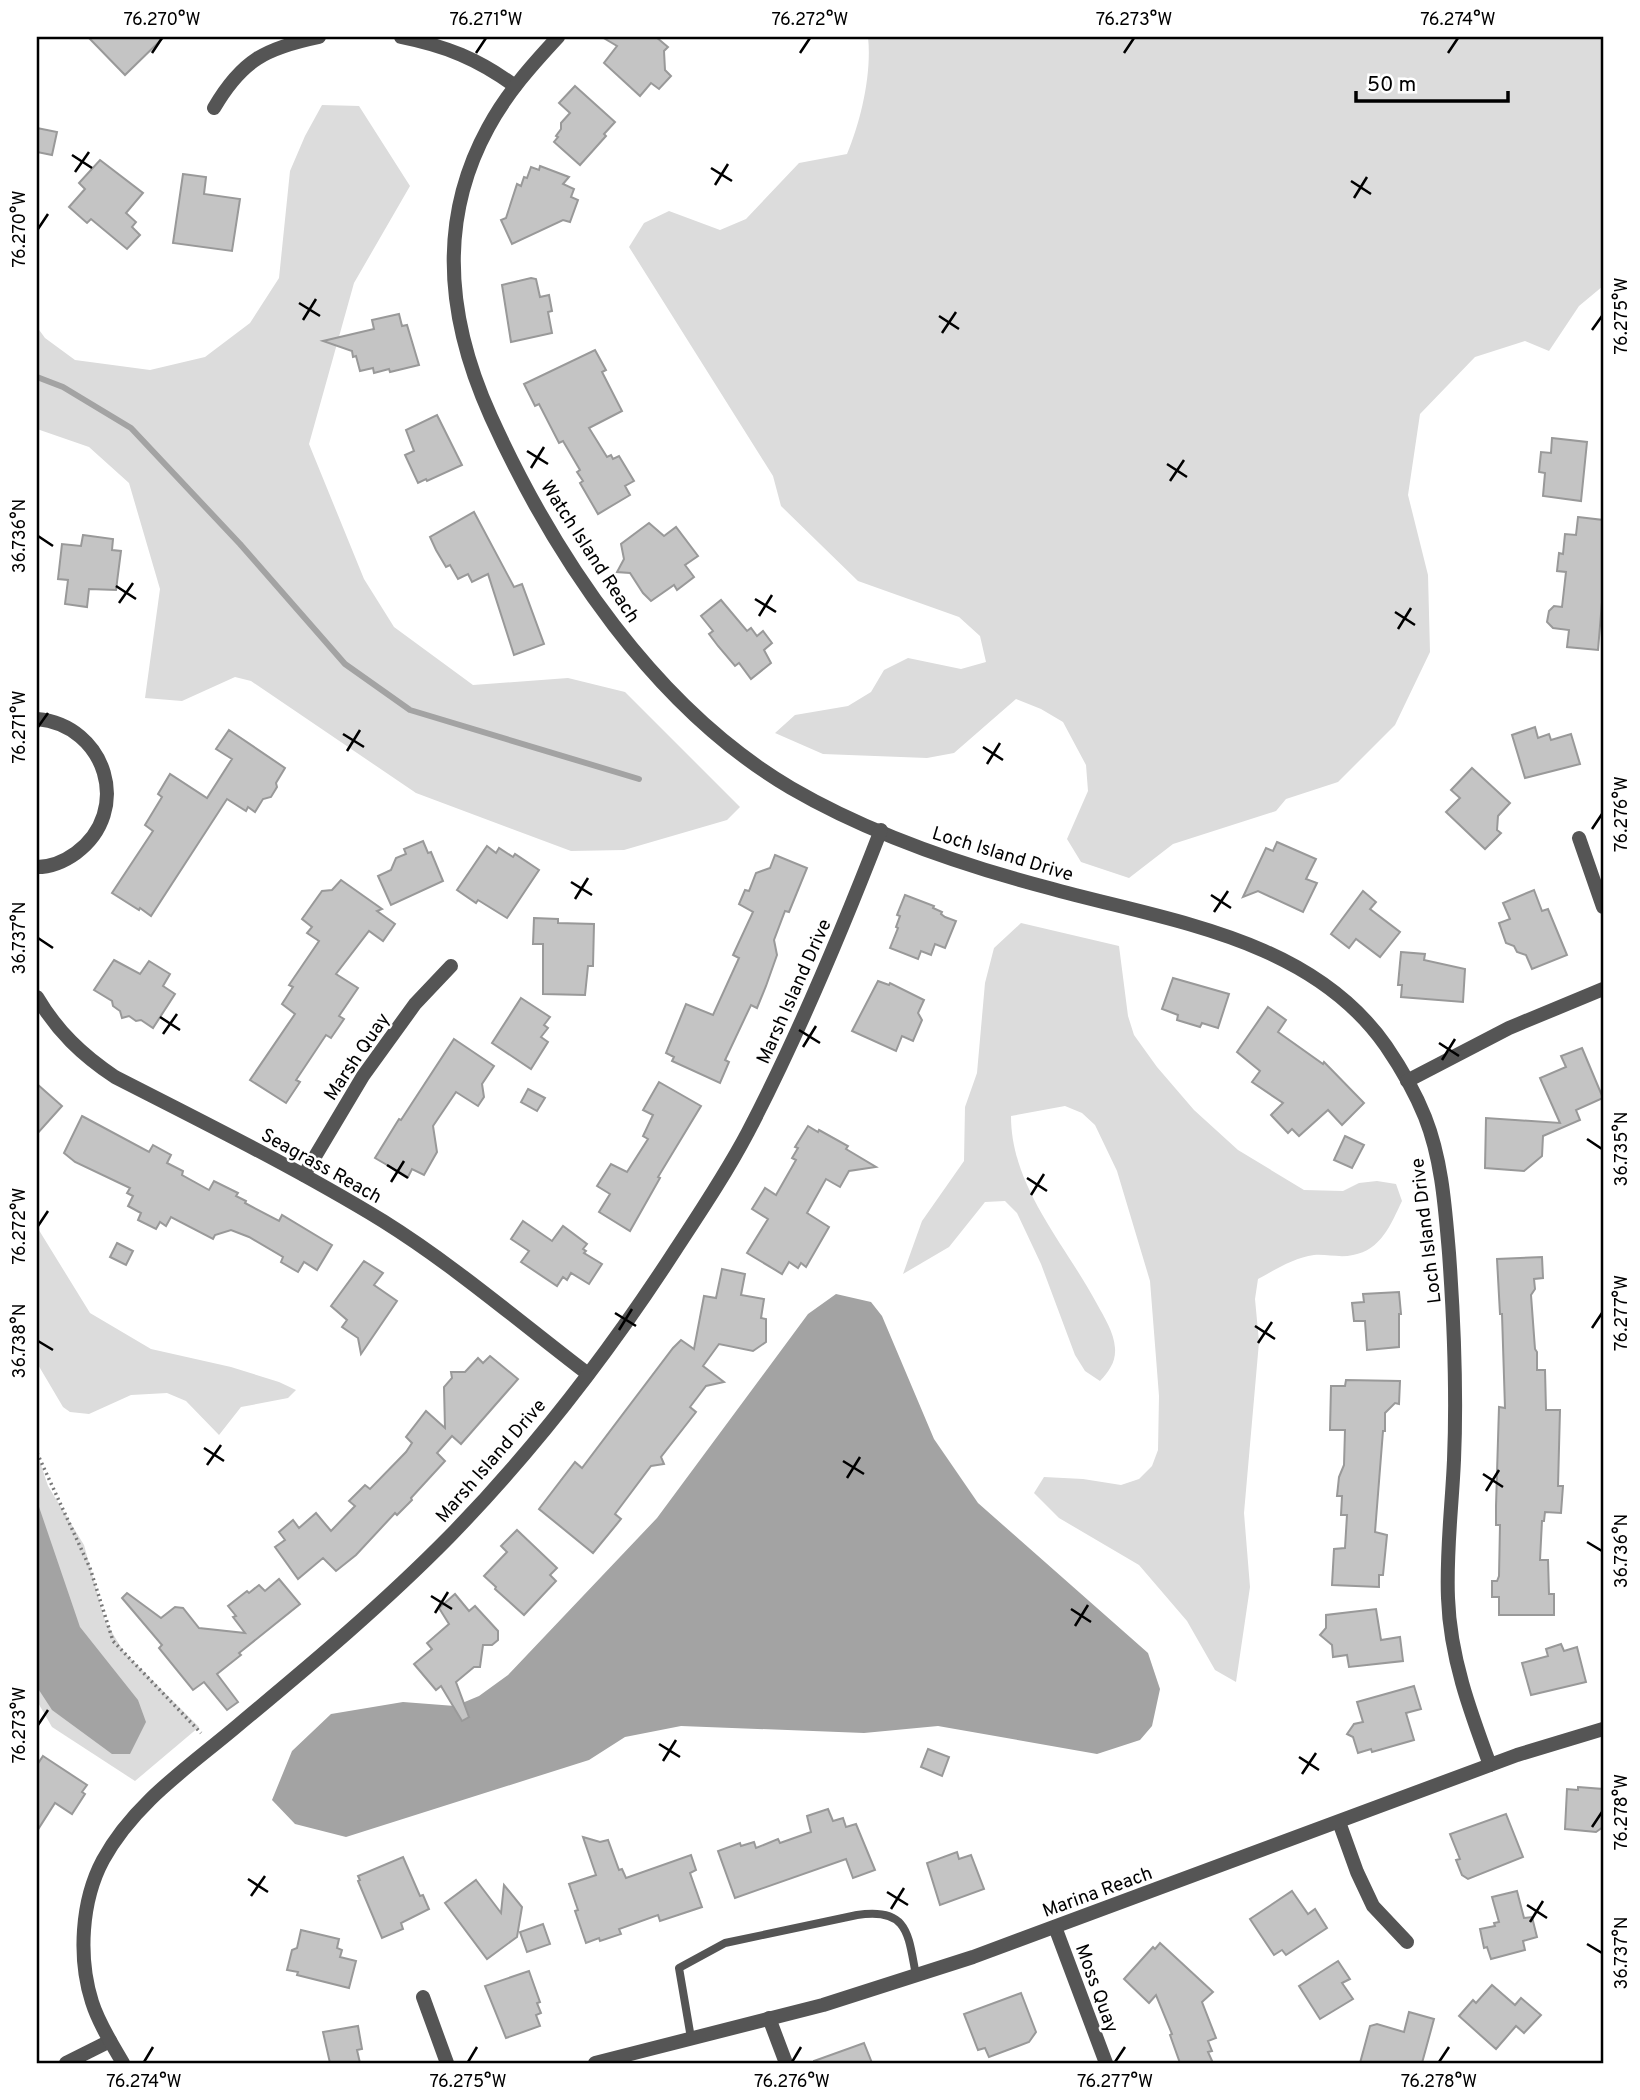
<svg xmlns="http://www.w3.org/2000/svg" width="1640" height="2100" font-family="Overpass,sans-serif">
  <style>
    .green { fill: #dcdcdc }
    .water { fill: #a3a3a3 }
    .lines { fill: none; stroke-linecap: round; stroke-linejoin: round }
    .stream { stroke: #a3a3a3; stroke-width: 6 }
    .building { fill: #c4c4c4; stroke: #999; stroke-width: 2 }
    .path { stroke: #777; stroke-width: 3.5; stroke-dasharray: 2 3.5; stroke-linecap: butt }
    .service { stroke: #555; stroke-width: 8 }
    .minor { stroke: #555; stroke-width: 14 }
    .ticks { fill: none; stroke: #000; stroke-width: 2.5 }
    .labels { text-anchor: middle; stroke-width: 5; stroke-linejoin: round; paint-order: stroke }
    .street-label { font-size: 19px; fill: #000; stroke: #fff }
    .neatline { fill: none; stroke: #000; stroke-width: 2.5 }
    .ticks-label { font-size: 18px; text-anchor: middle; fill: #000 }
  </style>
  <rect width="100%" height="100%" fill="#fff"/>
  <!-- green -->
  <g class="green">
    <path d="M868,37H1603V286L1579,306L1549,351L1525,341L1475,357L1420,414L1408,495L1428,575L1430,652L1395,725L1338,782L1286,799L1276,811L1173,844L1129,878L1081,862L1067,839L1088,791L1086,765L1063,722L1041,709L1016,699L954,753L927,758L823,754L775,733L795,715L848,706L871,692L884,670L908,658L961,669L986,662L980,636L959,617L858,581L781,506L773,476L629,247L644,223L669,211L720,230L746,219L799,163L847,154C861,121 872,73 868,37Z"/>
    <polygon points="322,105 359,106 410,186 354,283 309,444 364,579 394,627 473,685 568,678 625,692 740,807 727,820 624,850 571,851 416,793 251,681 235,677 182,701 145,698 160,589 129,483 89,447 37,429 37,327 45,338 75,360 150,370 205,357 250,323 279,278 290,171 305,136"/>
    <path d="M1021,923L1119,946L1128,1016L1134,1035L1157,1067L1194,1110L1238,1150L1304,1190L1343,1191L1359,1183L1377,1181L1396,1184L1402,1201C1391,1224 1381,1250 1353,1255C1340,1258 1327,1254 1314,1255C1294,1258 1276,1269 1258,1279L1255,1299L1259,1342L1244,1513L1250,1587L1236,1682L1215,1670L1187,1621L1139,1565L1059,1518L1034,1493L1044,1477L1083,1479L1121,1485L1139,1479L1152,1466L1158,1450L1159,1396L1150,1281L1117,1171L1095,1125L1082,1113L1065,1106L1011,1116C1011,1187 1065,1244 1097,1304C1104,1317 1114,1332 1115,1348C1116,1362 1109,1371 1100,1381L1085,1371L1075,1355L1041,1264L1017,1213L1005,1201L985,1202L949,1247L903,1274L922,1221L964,1161L965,1107L977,1073L985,983L994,948Z"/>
    <polygon points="37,1227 90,1313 151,1349 231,1367 279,1382 296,1390 288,1398 241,1407 219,1435 186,1401 167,1393 131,1395 89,1414 70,1412 63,1407 37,1363"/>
    <polygon points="37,1453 48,1486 84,1545 105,1621 124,1652 199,1727 135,1781 52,1727 37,1701"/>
  </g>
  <!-- water -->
  <g class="water">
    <polygon points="836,1294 871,1302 882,1316 934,1439 978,1503 1148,1653 1160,1689 1152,1726 1140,1740 1097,1754 938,1726 864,1733 681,1726 625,1737 589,1760 346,1837 295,1824 272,1800 292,1751 331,1714 403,1702 455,1706 479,1696 508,1675 657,1518 808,1314"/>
    <polygon points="37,1501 80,1627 138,1700 146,1722 130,1754 112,1754 52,1710 37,1687"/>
  </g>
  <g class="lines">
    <!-- stream -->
    <polyline class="stream" points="37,377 63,387 131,428 240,544 345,664 410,710 639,779"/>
  </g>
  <!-- building -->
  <g class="building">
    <polygon points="88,37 164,37 125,75"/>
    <polygon points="602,37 656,37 668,47 664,51 665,70 671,76 659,89 651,83 640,96 604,63 617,46"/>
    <polygon points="575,86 615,122 604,134 606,136 580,165 554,142 558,137 556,136 561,129 561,123 570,113 559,103"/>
    <polygon points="37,128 57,132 52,155 37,152"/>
    <polygon points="100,160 143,193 126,213 136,222 132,227 140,235 127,249 91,219 87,223 69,207 85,189 79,183"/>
    <polygon points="540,166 569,177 563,184 574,189 571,197 578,200 570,222 563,220 512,244 501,220 506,218 517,184 521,186 524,177 527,178 531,167 539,170"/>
    <polygon points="183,174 206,177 204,194 240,199 232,251 173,243"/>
    <polygon points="531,278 536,279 540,297 549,295 552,311 548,312 552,333 511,342 502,285"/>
    <polygon points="399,314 402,326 407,325 419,365 390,372 389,369 374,373 373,368 360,371 356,356 353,357 352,351 323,341 374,329 372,320"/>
    <polygon points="595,350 606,370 602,372 622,411 589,428 607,457 611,455 613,459 619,456 634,481 625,486 630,495 598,514 580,483 583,481 577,472 580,470 563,441 559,443 539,404 535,406 524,384"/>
    <polygon points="437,415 462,465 427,481 426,479 418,483 405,455 414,451 406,430"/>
    <polygon points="1552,438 1587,442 1581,501 1543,496 1545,473 1539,472 1541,452 1551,453"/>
    <polygon points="474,512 514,587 522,584 544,644 514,655 488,574 472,582 468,574 458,579 450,565 446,567 436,550 430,537"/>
    <polygon points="1578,517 1603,520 1603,590 1598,650 1567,647 1569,630 1553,628 1547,622 1549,611 1554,606 1562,607 1566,572 1557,571 1559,553 1563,554 1565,534 1576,535"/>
    <polygon points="649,523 664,536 676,527 698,556 685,565 694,577 677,590 674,585 651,601 643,593 630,573 617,572 624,559 621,544"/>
    <polygon points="83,535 113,539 112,550 121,551 116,590 89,589 87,607 65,604 68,580 58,579 62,544 81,546"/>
    <polygon points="721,600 747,631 751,628 757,636 763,631 772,643 764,650 771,663 751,679 739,663 735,666 718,646 709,634 713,631 701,616"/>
    <polygon points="1535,727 1538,738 1549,734 1551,740 1571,734 1580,764 1525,778 1512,735"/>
    <polygon points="229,730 285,768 276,783 277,787 271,797 263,799 255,812 248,807 246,811 227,799 151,916 140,908 139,910 112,893 153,831 145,825 162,797 158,794 170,774 207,798 232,759 216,749"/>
    <polygon points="1472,768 1510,803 1498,816 1497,830 1501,833 1485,849 1446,812 1460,798 1451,790"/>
    <polygon points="423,841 428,853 431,852 443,881 391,905 378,876 391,870 396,858 406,854 404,849"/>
    <polygon points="1277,842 1316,859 1306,879 1317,883 1303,912 1258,891 1243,897 1266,848 1273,851"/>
    <polygon points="487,846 496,853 499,848 513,857 515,854 539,870 507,918 478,900 476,903 457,890"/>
    <polygon points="775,855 807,868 789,912 785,911 774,940 777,955 766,986 757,1008 751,1005 725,1060 729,1062 720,1083 672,1061 674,1057 666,1053 686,1004 713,1015 739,958 733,955 753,912 739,904 745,890 749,891 756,873 770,868"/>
    <polygon points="341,880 382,909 377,911 395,924 383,941 369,931 336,974 358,988 339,1016 344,1019 331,1038 326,1035 296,1080 300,1082 286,1103 250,1080 295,1014 282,1004 293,987 289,985 319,941 307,933 312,927 302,919 322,891 332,890"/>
    <polygon points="1534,890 1542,911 1548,909 1567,955 1532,969 1526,955 1517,952 1514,946 1506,943 1499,923 1510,919 1503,903"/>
    <polygon points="1363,891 1376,902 1370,909 1400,932 1380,957 1356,939 1349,948 1331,934"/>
    <polygon points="905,895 934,906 933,908 942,912 941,914 945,917 956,921 945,948 935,944 931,955 921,951 918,959 890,948 898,928 896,927 900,916 897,915"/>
    <polygon points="534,918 558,919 558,923 594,924 593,966 588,966 585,995 543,994 543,944 533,944"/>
    <polygon points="1401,952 1425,954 1424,960 1465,969 1463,1002 1401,997 1402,985 1398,985"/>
    <polygon points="114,960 140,974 149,961 170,974 163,986 175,994 153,1028 141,1020 136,1021 129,1016 122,1018 120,1011 113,1006 112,1001 94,990"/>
    <polygon points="1173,978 1229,994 1218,1028 1202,1023 1200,1027 1177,1020 1178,1015 1162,1009"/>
    <polygon points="878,981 889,985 890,983 924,1000 918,1013 922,1020 913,1041 902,1036 896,1051 852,1031"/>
    <polygon points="521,998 550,1017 544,1025 548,1028 541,1037 548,1042 531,1069 492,1043"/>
    <polygon points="1268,1007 1286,1020 1278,1032 1323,1064 1324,1062 1364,1103 1342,1125 1328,1110 1299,1136 1292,1129 1288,1133 1271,1115 1283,1103 1252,1082 1260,1071 1237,1052"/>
    <polygon points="454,1039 494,1066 482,1084 484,1097 478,1106 456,1092 433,1126 437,1152 424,1175 412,1169 408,1177 375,1158 399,1119 401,1120"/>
    <polygon points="1582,1048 1603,1098 1576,1110 1580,1120 1543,1136 1542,1156 1524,1171 1485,1168 1486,1118 1560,1123 1540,1078 1566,1067 1561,1056"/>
    <polygon points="659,1082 701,1106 658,1177 660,1178 630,1231 599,1212 610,1194 597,1186 611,1164 627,1172 648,1139 643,1136 653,1115 643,1110"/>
    <polygon points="37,1084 62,1106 37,1134"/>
    <polygon points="528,1089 545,1098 537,1111 521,1102"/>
    <polygon points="82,1116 149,1152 153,1145 171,1155 167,1163 183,1171 182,1175 209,1190 214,1181 238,1193 236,1196 246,1201 245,1203 279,1221 282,1215 332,1245 317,1270 304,1262 298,1272 281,1262 283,1257 249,1237 231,1230 215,1235 213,1239 171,1217 166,1226 160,1222 156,1229 138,1220 141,1213 128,1206 133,1196 127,1193 130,1188 75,1162 64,1153"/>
    <polygon points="808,1126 818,1132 819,1130 848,1146 846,1149 876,1167 849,1171 840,1187 826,1179 807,1213 829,1227 806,1267 801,1263 798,1268 789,1262 782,1274 747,1253 768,1219 752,1209 765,1188 776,1195 796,1160 792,1158 798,1148 795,1147"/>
    <polygon points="1345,1136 1364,1145 1352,1168 1334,1160"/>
    <polygon points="523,1221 552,1241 563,1226 587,1244 583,1249 586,1251 584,1253 602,1264 589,1284 571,1273 567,1280 563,1277 557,1286 521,1262 529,1251 511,1239"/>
    <polygon points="117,1243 133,1251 126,1265 110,1257"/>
    <polygon points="1542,1257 1543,1278 1534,1279 1535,1289 1531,1295 1535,1349 1537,1352 1537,1370 1545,1370 1546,1410 1560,1410 1558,1486 1563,1486 1561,1513 1545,1512 1544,1521 1542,1521 1540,1560 1548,1560 1549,1594 1554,1594 1554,1615 1499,1615 1499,1597 1492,1597 1492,1581 1497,1581 1499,1576 1500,1525 1496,1525 1496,1506 1499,1407 1505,1408 1502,1314 1500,1314 1497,1259"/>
    <polygon points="364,1261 383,1273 374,1285 397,1301 361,1354 358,1338 342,1327 347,1320 331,1306"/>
    <polygon points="722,1269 745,1274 741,1295 764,1299 761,1318 766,1319 766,1342 753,1351 719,1344 703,1366 724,1382 706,1386 690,1407 696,1412 661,1457 664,1464 651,1466 615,1514 621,1519 593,1553 539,1509 575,1462 582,1468 673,1348 681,1340 694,1349 704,1296 716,1298"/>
    <polygon points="1399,1292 1401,1314 1399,1314 1399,1347 1367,1350 1365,1321 1354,1321 1352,1303 1364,1302 1363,1294"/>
    <polygon points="490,1356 518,1379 461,1444 452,1436 437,1453 445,1461 411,1498 412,1500 397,1515 395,1513 356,1555 336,1571 323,1558 298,1579 275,1547 285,1540 279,1532 293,1520 299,1528 316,1513 331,1531 355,1506 349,1501 365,1485 370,1489 406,1452 412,1443 406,1437 426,1411 445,1428 444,1387 452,1378 451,1372 465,1372 478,1358 483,1363"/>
    <polygon points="1346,1380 1400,1381 1399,1404 1395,1403 1385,1413 1385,1431 1383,1431 1375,1532 1387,1535 1383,1575 1379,1575 1379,1587 1332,1585 1334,1549 1345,1548 1347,1515 1341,1515 1342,1496 1337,1496 1339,1477 1344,1465 1345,1430 1330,1430 1331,1386 1345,1386"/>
    <polygon points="517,1530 557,1568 550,1575 556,1581 524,1615 495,1589 496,1587 484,1576 507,1552 501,1546"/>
    <polygon points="279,1579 300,1604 239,1653 241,1655 217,1674 238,1702 227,1710 204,1682 193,1690 159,1648 162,1645 122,1598 127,1593 161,1618 175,1607 183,1608 199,1628 245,1633 233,1617 236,1616 228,1606 247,1591 249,1593 259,1585 265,1591"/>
    <polygon points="455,1594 469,1611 475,1606 498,1631 498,1640 492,1645 483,1645 480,1667 474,1667 456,1682 469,1717 462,1721 441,1686 436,1690 414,1664 432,1649 427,1643 449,1624 439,1608"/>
    <polygon points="1376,1609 1381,1640 1400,1637 1403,1661 1349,1667 1347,1655 1333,1657 1332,1645 1320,1635 1326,1628 1326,1615"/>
    <polygon points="1561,1644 1564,1651 1577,1647 1586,1682 1531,1695 1522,1663 1548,1656 1546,1649"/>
    <polygon points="1414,1686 1421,1709 1406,1713 1414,1740 1372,1752 1371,1749 1358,1753 1353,1737 1347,1734 1354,1724 1363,1722 1357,1702"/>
    <polygon points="928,1749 949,1757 942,1776 921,1767"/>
    <polygon points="43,1756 87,1785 82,1792 85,1794 72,1814 55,1803 37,1831 37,1765"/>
    <polygon points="1578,1787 1603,1789 1603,1827 1596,1832 1565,1829 1567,1789 1578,1790"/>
    <polygon points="828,1809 833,1821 843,1818 846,1827 856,1824 875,1870 853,1878 846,1859 735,1898 718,1851 740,1843 741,1846 754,1842 756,1848 778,1839 780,1843 811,1832 807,1816"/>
    <polygon points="1506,1814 1523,1857 1468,1879 1462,1875 1456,1860 1460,1859 1450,1834"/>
    <polygon points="583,1837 600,1842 608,1840 619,1870 622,1869 626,1878 691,1855 696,1870 690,1873 702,1907 660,1921 658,1915 619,1929 621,1934 600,1941 599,1938 586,1943 575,1911 578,1910 569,1884 596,1875"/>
    <polygon points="957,1852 959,1859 971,1855 984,1889 940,1905 927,1863"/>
    <polygon points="403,1857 420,1896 423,1895 429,1909 401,1923 403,1929 382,1938 358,1881 360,1880 358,1876"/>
    <polygon points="476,1880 501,1913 504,1885 522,1907 517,1937 487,1959 445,1903"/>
    <polygon points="1292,1891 1308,1914 1315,1909 1327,1928 1286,1955 1282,1950 1274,1955 1250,1919"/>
    <polygon points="1517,1891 1524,1918 1532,1917 1537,1937 1523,1941 1525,1950 1491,1959 1487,1947 1484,1948 1480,1929 1495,1926 1494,1923 1499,1922 1492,1897"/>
    <polygon points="543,1924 550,1944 527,1952 520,1932"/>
    <polygon points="301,1930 339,1939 337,1948 342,1950 340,1957 356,1961 349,1988 297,1975 298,1972 287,1970 292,1950 297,1948"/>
    <polygon points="1160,1943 1213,1992 1202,2002 1216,2038 1208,2041 1212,2051 1208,2052 1213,2063 1180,2063 1170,2035 1172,2034 1156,1995 1149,2003 1124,1979 1153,1947 1155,1949"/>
    <polygon points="1338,1961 1350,1979 1342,1983 1353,1999 1320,2019 1299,1986"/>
    <polygon points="529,1971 540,2002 537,2003 541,2013 536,2015 540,2026 506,2038 485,1986"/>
    <polygon points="1492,1985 1515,2005 1521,1998 1541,2015 1524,2033 1516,2026 1496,2049 1459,2016 1473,2000 1476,2003"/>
    <polygon points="1021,1993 1036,2032 1029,2042 989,2057 985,2048 978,2050 964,2014"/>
    <polygon points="1409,2012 1434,2019 1422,2063 1360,2063 1370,2026 1377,2024 1404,2032"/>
    <polygon points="358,2026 362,2049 357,2050 360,2063 330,2063 323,2032"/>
    <polygon points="864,2043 872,2063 814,2063 814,2061"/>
  </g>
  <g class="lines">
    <!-- path -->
    <polyline class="path" points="37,1453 90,1568 113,1641 201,1733"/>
    <!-- service -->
    <path class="service" d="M691,2038L679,1968L725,1943L857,1915C909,1907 908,1935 916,1975"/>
    <!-- minor -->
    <g class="minor">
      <path d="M401,37C446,46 478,59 515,86"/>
      <path d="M558,37C532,65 506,94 488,128C436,223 448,322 491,417C555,558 655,708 791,788C870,834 961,865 1049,888C1167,921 1310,937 1386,1046C1401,1068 1415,1092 1425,1117C1442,1160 1445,1207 1449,1253C1454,1322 1457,1390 1454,1460C1452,1506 1446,1552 1448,1598C1450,1657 1470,1711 1490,1765"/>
      <path d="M214,108C242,60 266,48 319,37"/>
      <path d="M37,719C106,725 133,811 76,853C65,861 51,867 37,867"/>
      <polyline points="1579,838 1603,907"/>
      <path d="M37,997C57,1031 82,1055 115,1077C205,1123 296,1168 383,1221C455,1266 521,1323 588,1374"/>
      <polyline points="1407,1081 1509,1028 1603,989"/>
      <polyline points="304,1175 363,1076 415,1004 451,966"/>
      <polyline points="1339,1822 1357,1872 1373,1906 1407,1942"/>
      <polyline points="1055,1927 1106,2063"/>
      <polyline points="423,1997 447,2063"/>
      <polyline points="769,2018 786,2063"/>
      <polyline points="66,2063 110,2041"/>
      <path d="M123,2063C112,2044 99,2024 92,2002C78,1958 81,1901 103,1860C135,1801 193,1764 243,1721C314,1662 384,1603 449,1537C534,1450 610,1351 676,1249C701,1211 727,1172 748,1132C799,1034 841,933 881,830"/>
      <polyline points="595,2063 823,2005 973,1957 1517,1755 1603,1729"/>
    </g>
  </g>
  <!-- ticks -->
  <path class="ticks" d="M152,53L162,38M476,53L486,38M800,53L810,38M1124,53L1134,38M1448,53L1458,38M72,155L92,168M711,168L732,181M75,172L89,152M1351,181L1371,194M715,185L728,164M1354,198L1367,177M38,229L48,214M299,303L320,316M939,316L959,329M303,320L316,299M1592,330L1602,316M942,333L956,312M527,451L548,464M1167,464L1187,477M531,468L544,447M1170,481L1184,460M38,536L53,546M116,586L136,599M755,599L776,612M119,603L133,583M1395,612L1415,625M759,616L772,595M1398,629L1411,608M38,727L48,713M343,734L364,747M983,747L1003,760M347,751L360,730M987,764L1000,743M1592,829L1602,814M571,882L592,895M1211,895L1231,908M575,899L588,878M1214,912L1228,891M38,938L53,948M160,1017L180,1030M799,1030L820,1043M163,1034L177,1014M1439,1043L1459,1056M803,1047L816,1026M1442,1060L1455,1039M1587,1139L1602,1149M387,1165L408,1178M1027,1178L1047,1191M391,1182L404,1161M1031,1195L1044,1174M38,1226L48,1211M615,1313L636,1326M1255,1326L1275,1339M1592,1328L1602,1313M619,1330L632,1309M38,1341L53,1350M1258,1343L1272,1322M204,1448L224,1461M843,1461L864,1474M207,1465L221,1445M1483,1474L1503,1487M847,1478L860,1457M1486,1491L1499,1470M1587,1542L1602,1551M431,1596L452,1609M1071,1609L1091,1622M435,1613L448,1592M1075,1626L1088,1605M38,1725L48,1710M659,1744L680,1757M1299,1757L1319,1770M663,1761L676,1740M1302,1774L1316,1753M1592,1827L1602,1812M248,1879L268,1892M887,1892L908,1905M251,1896L265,1876M1527,1905L1547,1918M891,1909L904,1888M1530,1922L1543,1901M1587,1944L1602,1953M144,2062L153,2047M468,2062L477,2047M792,2062L801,2047M1115,2062L1125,2047M1439,2062L1449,2047"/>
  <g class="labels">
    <!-- street labels -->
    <g class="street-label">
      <text transform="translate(591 551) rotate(57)" y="7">Watch Island Reach</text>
      <text transform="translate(1003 853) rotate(17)" y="7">Loch Island Drive</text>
      <text transform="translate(793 991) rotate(-66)" y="7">Marsh Island Drive</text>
      <text transform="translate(356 1056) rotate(-56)" y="7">Marsh Quay</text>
      <text transform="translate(322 1165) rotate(29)" y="7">Seagrass Reach</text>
      <text transform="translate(1425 1231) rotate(-97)" y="7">Loch Island Drive</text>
      <text transform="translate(490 1460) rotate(-49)" y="7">Marsh Island Drive</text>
      <text transform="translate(1097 1891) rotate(-20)" y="7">Marina Reach</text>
      <text transform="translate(1098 1988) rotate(70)" y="7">Moss Quay</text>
    </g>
  </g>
  <!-- border -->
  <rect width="1640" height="2100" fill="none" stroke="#ffffff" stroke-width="77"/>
  <!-- scale -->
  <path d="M1356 91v10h152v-10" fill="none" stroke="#000000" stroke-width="3.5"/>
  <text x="1367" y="91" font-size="21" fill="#000000" stroke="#ffffff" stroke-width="5" paint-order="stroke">50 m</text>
  <rect x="38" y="38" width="1564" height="2024" class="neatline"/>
  <g class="ticks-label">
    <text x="162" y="25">76.270°W</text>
    <text x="486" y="25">76.271°W</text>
    <text x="810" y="25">76.272°W</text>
    <text x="1134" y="25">76.273°W</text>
    <text x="1458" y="25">76.274°W</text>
    <text transform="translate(19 229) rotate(-90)" y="6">76.270°W</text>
    <text transform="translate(1621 316) rotate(-90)" y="6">76.275°W</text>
    <text transform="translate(19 536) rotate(-90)" y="6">36.736°N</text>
    <text transform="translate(19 727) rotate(-90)" y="6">76.271°W</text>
    <text transform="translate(1621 814) rotate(-90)" y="6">76.276°W</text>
    <text transform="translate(19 938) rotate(-90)" y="6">36.737°N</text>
    <text transform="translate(1621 1149) rotate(-90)" y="6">36.735°N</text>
    <text transform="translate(19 1226) rotate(-90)" y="6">76.272°W</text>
    <text transform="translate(1621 1313) rotate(-90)" y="6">76.277°W</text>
    <text transform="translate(19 1341) rotate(-90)" y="6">36.738°N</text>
    <text transform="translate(1621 1551) rotate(-90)" y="6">36.736°N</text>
    <text transform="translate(19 1725) rotate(-90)" y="6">76.273°W</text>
    <text transform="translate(1621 1812) rotate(-90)" y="6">76.278°W</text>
    <text transform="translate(1621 1953) rotate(-90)" y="6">36.737°N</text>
    <text x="144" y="2087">76.274°W</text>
    <text x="468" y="2087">76.275°W</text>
    <text x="792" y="2087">76.276°W</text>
    <text x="1115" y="2087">76.277°W</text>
    <text x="1439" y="2087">76.278°W</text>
  </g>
</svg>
